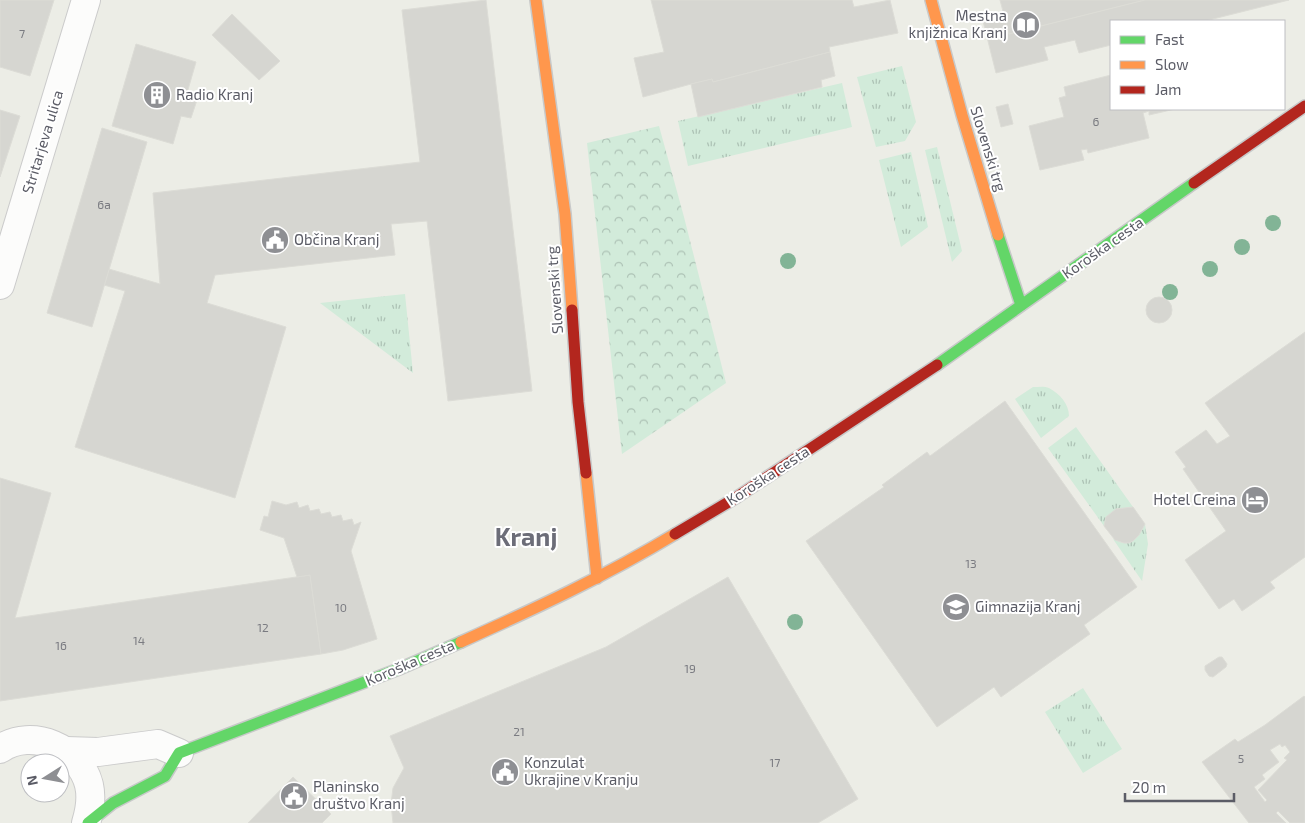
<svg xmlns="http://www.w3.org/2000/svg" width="1305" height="823" font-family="'Exo 2',sans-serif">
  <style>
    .grass { fill: url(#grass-tufts) }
    .forest { fill: url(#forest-crowns) }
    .building { fill: #d6d6d1; stroke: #dcdcd6; fill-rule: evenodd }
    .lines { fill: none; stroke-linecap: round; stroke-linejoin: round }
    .street-casing { stroke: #cbcbcb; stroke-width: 30 }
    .fast-casing { stroke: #c8c9c9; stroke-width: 14 }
    .slow-casing { stroke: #c8c9c9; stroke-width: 14 }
    .jam-casing { stroke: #c8c9c9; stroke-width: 14 }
    .street { stroke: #fcfcfb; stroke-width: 28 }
    .fast { stroke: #63d668; stroke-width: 11 }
    .slow { stroke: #ff974d; stroke-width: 11 }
    .jam { stroke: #b3261e; stroke-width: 11 }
    .tree { fill: #82b496 }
    .labels { text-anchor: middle; stroke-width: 4; stroke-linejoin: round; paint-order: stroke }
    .number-label { font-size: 12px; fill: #7a7b81 }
    .poi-label { font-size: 15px; fill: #5b5c66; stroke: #fff; text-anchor: start }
    .street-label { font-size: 15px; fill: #5b5c66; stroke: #fff }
    .town-label { font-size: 25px; font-weight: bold; fill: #6c6d78; stroke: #fff }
  </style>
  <defs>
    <pattern id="grass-tufts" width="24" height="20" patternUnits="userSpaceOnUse" patternTransform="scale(1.25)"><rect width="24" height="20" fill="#d2ebda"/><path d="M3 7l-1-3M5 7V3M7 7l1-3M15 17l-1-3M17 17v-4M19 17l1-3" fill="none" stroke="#adc2b5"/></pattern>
    <pattern id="forest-crowns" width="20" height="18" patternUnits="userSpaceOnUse" patternTransform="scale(1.25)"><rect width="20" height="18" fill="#d2ebda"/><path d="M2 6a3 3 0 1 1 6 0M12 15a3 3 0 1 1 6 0" fill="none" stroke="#adc2b5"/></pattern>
  </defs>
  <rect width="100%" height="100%" fill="#ecede6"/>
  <!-- grass -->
  <g class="grass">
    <polygon points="902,66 916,122 905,141 876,147 857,77"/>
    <polygon points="842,83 852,127 688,166 678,121"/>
    <polygon points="937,147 962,251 952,262 925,150"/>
    <polygon points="911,152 928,227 901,247 879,160"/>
    <polygon points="405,294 413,373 320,303"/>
    <path d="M1033,387C1038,387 1045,386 1049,388C1060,394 1069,404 1069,416L1041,438L1015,399Z"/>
    <polygon points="1076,427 1133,507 1116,509 1104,526 1048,448"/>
    <path d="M1145,524L1148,544L1142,581L1113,539C1132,549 1137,539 1145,524Z"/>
    <polygon points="1083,688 1122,749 1083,773 1045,712"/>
  </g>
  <!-- forest -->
  <polygon class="forest" points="659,126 684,217 726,383 622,454 587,143"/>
  <!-- building -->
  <g class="building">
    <polygon points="0,0 54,0 30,76 0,67"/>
    <polygon points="486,0 532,391 448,401 427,221 391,224 395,255 215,275 207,303 286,327 235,498 75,447 125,291 104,285 109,269 160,284 153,193 420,162 402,10"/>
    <polygon points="651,0 852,0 854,7 890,0 898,33 829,47 830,52 713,82 712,79 691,84 643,97 634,58 664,52"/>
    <polygon points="1000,0 1145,0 1009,34"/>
    <polygon points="1145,0 1289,0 1205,21 1111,21 1111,45 1079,53 1075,40 1044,47 1048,60 996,73 983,21 1004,15 1009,34"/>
    <polygon points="232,14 280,61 259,80 212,35"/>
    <polygon points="136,44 196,62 187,93 198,97 191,118 181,116 173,144 112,126"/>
    <polygon points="830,52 835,76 821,80 822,87 698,117 691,84 712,79 713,82"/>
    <polygon points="1111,75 1111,109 1175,109 1149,115 1149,111 1143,113 1149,138 1088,153 1087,149 1081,150 1084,160 1040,170 1029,126 1064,117 1059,98 1066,96 1064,87"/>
    <polygon points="1008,104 1013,124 1001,127 996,107"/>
    <polygon points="0,110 20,116 0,177"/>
    <polygon points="102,128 147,142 92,327 47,313"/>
    <circle cx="1159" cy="310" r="13"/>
    <polygon points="1305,332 1305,557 1270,582 1275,588 1242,611 1234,599 1219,609 1185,560 1226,531 1183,469 1186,467 1175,452 1206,430 1217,444 1230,436 1205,403"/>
    <polygon points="1005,401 1137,587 1084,625 1090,634 1001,697 994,687 937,727 806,541 884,487 882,485 927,452 930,456"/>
    <polygon points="0,478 51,493 15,618 310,575 321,654 0,701"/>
    <polygon points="272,501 286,505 297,502 299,508 308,505 310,511 319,509 321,514 330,512 332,517 341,515 343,521 352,519 354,525 361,522 351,551 377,639 343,650 321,654 310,575 297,577 284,538 260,530 264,516 268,517"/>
    <polygon points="1133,507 1145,524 1139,535 1133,541 1129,543 1124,543 1115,540 1104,526 1106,517 1116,509"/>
    <polygon points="728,577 858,799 818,823 393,823 391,804 393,788 404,768 390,736 606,647"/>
    <polygon points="1219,657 1222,657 1227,664 1226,667 1213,677 1209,676 1205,670 1205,666"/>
    <path d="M1304,696L1305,697V823H1290L1278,811L1276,813L1286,823H1249L1202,762L1235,739L1238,742L1265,725ZM1280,744L1282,747L1285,745L1290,752L1284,758L1287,760L1258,790L1267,800L1265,802L1254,787L1265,779L1262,775L1279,762L1270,750Z"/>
    <polygon points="293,777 331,814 322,823 248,823"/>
  </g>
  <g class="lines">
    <defs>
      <g id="street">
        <polyline points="0,285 86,0"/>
        <path d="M0,749C32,727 80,748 89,785C92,798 90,810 86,823"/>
        <polyline points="66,751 98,752 158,744 179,753"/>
      </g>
      <g id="fast">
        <polyline points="998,235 1021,305"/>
        <polyline points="937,365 1194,183"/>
        <polyline points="88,823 113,803 165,776 179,753 399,669 461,642"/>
      </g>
      <g id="slow">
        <polyline points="536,0 565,214 572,310"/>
        <polyline points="931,0 962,115 998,235"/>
        <polyline points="586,473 597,578"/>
        <path d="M461,642C534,609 606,576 675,534"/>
      </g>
      <g id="jam">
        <polyline points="1194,183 1305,106"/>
        <polyline points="572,310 578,402 586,473"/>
        <polyline points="675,534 737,497 937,365"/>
      </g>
    </defs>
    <!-- street casing -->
    <use href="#street" class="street-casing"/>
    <!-- fast casing -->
    <use href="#fast" class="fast-casing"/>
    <!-- slow casing -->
    <use href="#slow" class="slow-casing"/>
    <!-- jam casing -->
    <use href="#jam" class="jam-casing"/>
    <!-- street -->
    <use href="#street" class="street"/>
    <!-- fast -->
    <use href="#fast" class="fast"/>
    <!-- slow -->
    <use href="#slow" class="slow"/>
    <!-- jam -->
    <use href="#jam" class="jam"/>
  </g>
  <!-- trees -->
  <g class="tree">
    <circle cx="1273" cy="223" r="8"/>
    <circle cx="1242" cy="247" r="8"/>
    <circle cx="788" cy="261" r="8"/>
    <circle cx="1210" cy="269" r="8"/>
    <circle cx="1170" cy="292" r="8"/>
    <circle cx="795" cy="622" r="8"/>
  </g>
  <!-- icons -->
  <defs>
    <symbol id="library-disc" viewBox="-11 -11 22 22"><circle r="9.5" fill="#8e8f93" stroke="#fff"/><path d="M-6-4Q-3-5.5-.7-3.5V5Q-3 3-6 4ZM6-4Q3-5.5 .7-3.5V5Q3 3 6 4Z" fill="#fff"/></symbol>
    <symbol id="building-disc" viewBox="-11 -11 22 22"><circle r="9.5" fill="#8e8f93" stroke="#fff"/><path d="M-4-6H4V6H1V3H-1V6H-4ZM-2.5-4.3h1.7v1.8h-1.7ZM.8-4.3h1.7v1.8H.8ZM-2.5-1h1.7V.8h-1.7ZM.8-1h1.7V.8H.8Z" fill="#fff"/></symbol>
    <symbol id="civic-disc" viewBox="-11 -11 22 22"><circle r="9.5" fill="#8e8f93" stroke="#fff"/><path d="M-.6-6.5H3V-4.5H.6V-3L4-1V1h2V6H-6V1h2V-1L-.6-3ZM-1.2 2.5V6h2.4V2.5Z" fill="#fff"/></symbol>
    <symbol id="hotel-disc" viewBox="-11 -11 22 22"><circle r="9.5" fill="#8e8f93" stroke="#fff"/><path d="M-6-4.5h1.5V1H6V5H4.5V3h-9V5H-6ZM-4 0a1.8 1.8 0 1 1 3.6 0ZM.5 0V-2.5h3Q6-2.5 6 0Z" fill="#fff"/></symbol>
    <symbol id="school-disc" viewBox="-11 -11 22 22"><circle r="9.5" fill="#8e8f93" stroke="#fff"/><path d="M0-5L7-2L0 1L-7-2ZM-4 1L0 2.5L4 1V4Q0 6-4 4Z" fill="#fff"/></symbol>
  </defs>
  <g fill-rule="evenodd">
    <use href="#library-disc" x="1010" y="9" width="32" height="32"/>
    <use href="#building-disc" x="141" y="79" width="32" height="32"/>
    <use href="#civic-disc" x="259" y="224" width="32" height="32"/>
    <use href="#hotel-disc" x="1239" y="484" width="32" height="32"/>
    <use href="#school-disc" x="940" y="591" width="32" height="32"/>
    <use href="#civic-disc" x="489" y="756" width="32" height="32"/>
    <use href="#civic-disc" x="278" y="780" width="32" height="32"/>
  </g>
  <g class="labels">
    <!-- number labels -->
    <g class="number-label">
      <text x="22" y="38">7</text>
      <text x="1096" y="126">6</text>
      <text x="104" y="209">6a</text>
      <text x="971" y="568">13</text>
      <text x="341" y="612">10</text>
      <text x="263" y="632">12</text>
      <text x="139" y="645">14</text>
      <text x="61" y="650">16</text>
      <text x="690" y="673">19</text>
      <text x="519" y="736">21</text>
      <text x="1241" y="763">5</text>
      <text x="775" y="767">17</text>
    </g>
    <!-- poi labels -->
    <g class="poi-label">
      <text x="1007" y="21" text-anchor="end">Mestna<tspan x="1007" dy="17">knjižnica Kranj</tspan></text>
      <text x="176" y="100">Radio Kranj</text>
      <text x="294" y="245">Občina Kranj</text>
      <text x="1236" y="505" text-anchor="end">Hotel Creina</text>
      <text x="975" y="612">Gimnazija Kranj</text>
      <text x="524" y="768">Konzulat<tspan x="524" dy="17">Ukrajine v Kranju</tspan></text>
      <text x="313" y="792">Planinsko<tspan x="313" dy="17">društvo Kranj</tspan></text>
    </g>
    <!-- street labels -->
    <g class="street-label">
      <text transform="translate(43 142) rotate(-73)" y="5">Stritarjeva ulica</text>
      <text transform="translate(988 149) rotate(73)" y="5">Slovenski trg</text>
      <text transform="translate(1103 248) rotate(-35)" y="5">Koroška cesta</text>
      <text transform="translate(555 290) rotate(-94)" y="5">Slovenski trg</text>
      <text transform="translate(768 476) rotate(-33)" y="5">Koroška cesta</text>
      <text transform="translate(410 663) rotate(-23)" y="5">Koroška cesta</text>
    </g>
    <!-- town labels -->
    <g class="town-label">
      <text x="526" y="546">Kranj</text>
    </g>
  </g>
  <!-- legend -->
  <rect x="1110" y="20" width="175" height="90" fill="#ffffff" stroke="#bdbec2"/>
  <rect x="1120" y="36" width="25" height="8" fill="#63d668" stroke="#bdbec2"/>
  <text x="1155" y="45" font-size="15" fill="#5b5c66">Fast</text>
  <rect x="1120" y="61" width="25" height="8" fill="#ff974d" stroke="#bdbec2"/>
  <text x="1155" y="70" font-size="15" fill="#5b5c66">Slow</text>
  <rect x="1120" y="86" width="25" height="8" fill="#b3261e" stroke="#bdbec2"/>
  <text x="1155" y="95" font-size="15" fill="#5b5c66">Jam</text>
  <!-- north arrow -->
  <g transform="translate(45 778) rotate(259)"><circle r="24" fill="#ffffff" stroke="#bdbec2"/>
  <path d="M0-4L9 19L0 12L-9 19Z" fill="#8e8f93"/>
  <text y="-8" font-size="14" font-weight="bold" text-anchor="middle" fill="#5b5c66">N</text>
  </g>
  <!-- scale -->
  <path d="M1125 793v8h109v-8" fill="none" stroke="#5b5c66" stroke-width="2.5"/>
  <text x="1132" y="793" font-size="15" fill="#5b5c66" stroke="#ffffff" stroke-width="4" paint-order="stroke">20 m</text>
</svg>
